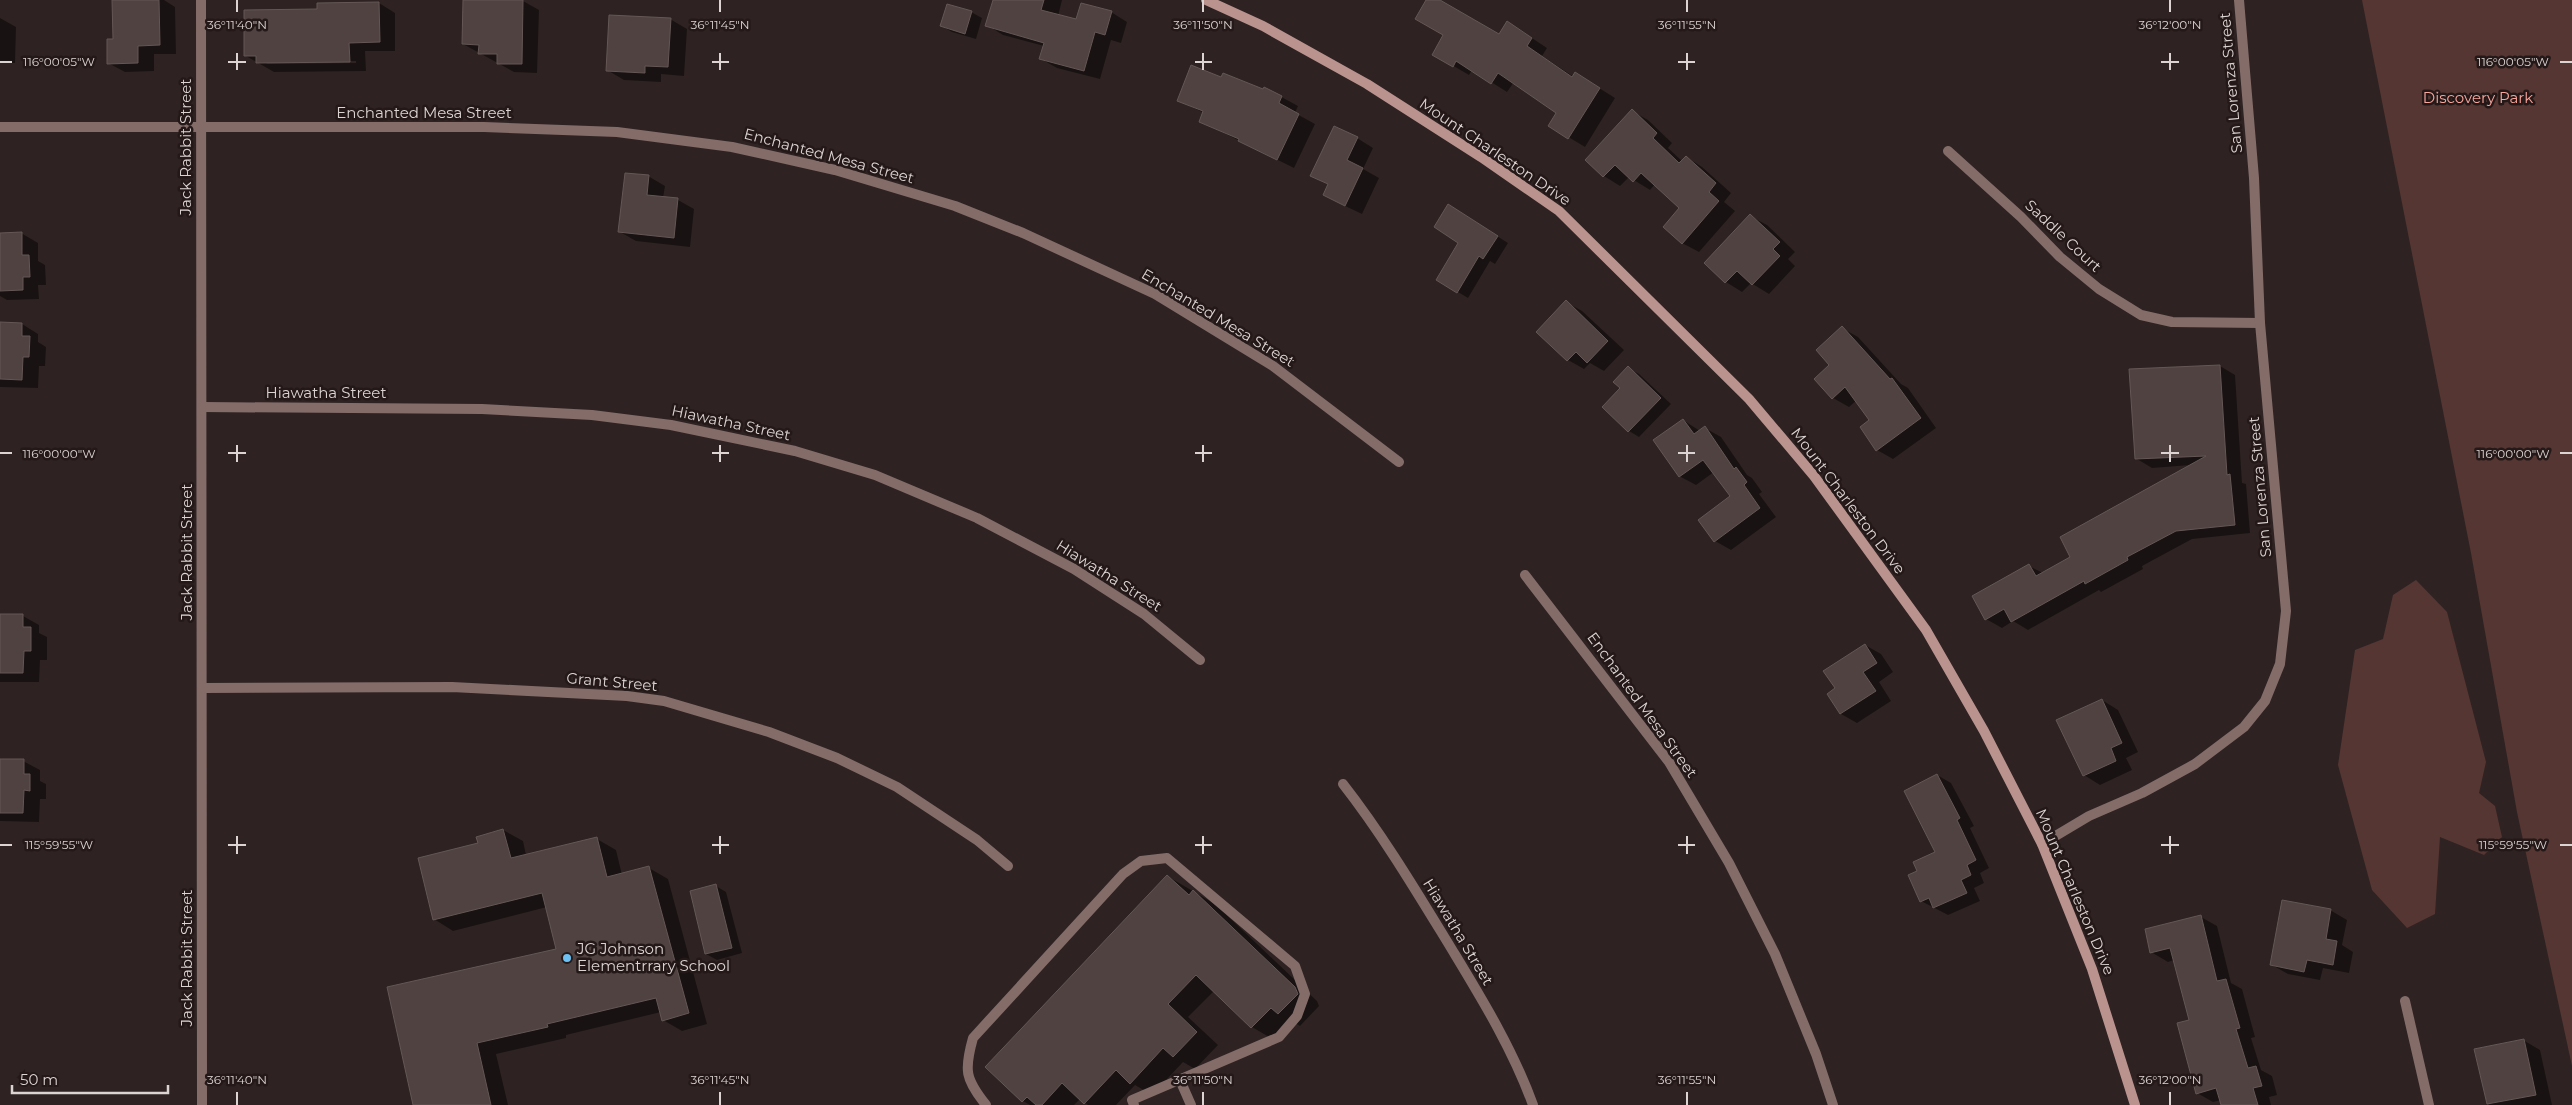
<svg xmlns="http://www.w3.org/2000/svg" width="2572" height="1105" font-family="Montserrat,sans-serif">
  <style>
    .green { fill: #553632 }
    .shadow { fill: #0007; fill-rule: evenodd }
    .building { fill: #4f4241; stroke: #645755 }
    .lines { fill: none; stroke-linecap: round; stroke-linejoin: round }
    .lane { stroke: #846c69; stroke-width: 10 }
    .street { stroke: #846c69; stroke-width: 10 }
    .secondary { stroke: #ba938f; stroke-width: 10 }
    .ticks { fill: none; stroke: #dbd4d3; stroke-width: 2 }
    .poi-dot { fill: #6ec2f3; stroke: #241918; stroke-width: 2 }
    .labels { text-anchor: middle; stroke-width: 5; stroke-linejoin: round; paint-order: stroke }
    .street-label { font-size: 15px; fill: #dbd4d3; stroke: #241918 }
    .park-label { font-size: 15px; fill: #f9a69d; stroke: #241918 }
    .poi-label { font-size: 15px; fill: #dbd4d3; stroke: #241918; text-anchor: start }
    .ticks-label { font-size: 12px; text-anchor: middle; fill: #dbd4d3; stroke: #241918; stroke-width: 5; stroke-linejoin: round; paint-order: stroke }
  </style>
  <rect width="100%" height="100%" fill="#2e2322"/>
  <!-- green -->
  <g class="green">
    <polygon points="2362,0 2572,0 2572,1066 2517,812 2471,553"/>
    <polygon points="2416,580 2447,612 2486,762 2479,793 2495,806 2502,837 2484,855 2440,837 2435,914 2407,928 2372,890 2338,765 2355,650 2383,639 2393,595"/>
  </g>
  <!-- shadow -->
  <g class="shadow">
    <polygon points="113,0 164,0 175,7 176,54 154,54 154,71 125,72 108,63 114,41"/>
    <polygon points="464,0 523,1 539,10 537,73 514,72 463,44"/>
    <polygon points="994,0 1062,0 1058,16 1077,21 1111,12 1127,22 1121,43 1111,40 1100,79 1057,68 1041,59 1044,46 1003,35 987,25"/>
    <polygon points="1428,0 1438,0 1499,35 1523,32 1547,48 1542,56 1574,77 1591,83 1615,98 1585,147 1550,126 1558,113 1514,82 1507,92 1472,70 1469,75 1433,54 1445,34"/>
    <path d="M379,3L395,13V51H365L366,71L274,72L246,56L319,10ZM356,61V63L268,64L263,62Z"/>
    <polygon points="971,12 982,18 976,39 952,32 942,26"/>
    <polygon points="0,18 16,27 15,63 0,63"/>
    <polygon points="670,19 687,29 684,76 661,74 661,82 624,80 607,70"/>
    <polygon points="1222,79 1263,91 1265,88 1298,106 1295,113 1315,124 1294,168 1200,121 1204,113 1178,100"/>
    <polygon points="1632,111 1648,120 1672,143 1668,148 1682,161 1686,157 1702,167 1731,193 1724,202 1735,211 1699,252 1682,243 1681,208 1655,184 1650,190 1629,177 1620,186 1604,176 1587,160"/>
    <polygon points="1357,138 1373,148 1363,169 1379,178 1362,214 1341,204 1329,185 1312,175"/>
    <polygon points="648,176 665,186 663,198 678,200 694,209 690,247 636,241 620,232"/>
    <polygon points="1459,212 1508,243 1495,264 1490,261 1468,298 1438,280 1459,242"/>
    <polygon points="1750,216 1767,225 1795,252 1788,259 1795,266 1769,294 1751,283 1742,292 1726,282 1705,263"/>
    <polygon points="21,233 38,243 38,261 45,265 46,285 38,285 39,299 7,300 0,296 0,234"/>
    <polygon points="1566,302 1582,311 1624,350 1604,371 1590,363 1584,369 1568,360"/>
    <polygon points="0,324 22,324 38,334 38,342 46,347 45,366 39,366 38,388 0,387"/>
    <polygon points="1842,328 1858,337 1901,384 1908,388 1936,428 1893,459 1877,450 1871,420 1857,400 1849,407 1833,398"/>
    <polygon points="2220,366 2235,375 2242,483 2246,484 2250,533 2192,539 2142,566 2143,569 2101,592 2099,590 2028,630 2013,621 2002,628 1986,619 2029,566 2043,573 2072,557 2191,465 2152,468 2137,459"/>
    <polygon points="1628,368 1639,374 1671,404 1639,437 1629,431 1604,407 1622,388"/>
    <polygon points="1683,420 1700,431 1705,428 1721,437 1747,475 1752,478 1762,492 1759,494 1776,517 1731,550 1715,541 1732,497 1714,472 1696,485 1679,476"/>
    <polygon points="0,615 23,616 39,625 39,633 47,637 47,660 40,660 39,682 0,682"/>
    <polygon points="1865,645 1881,654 1893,672 1879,682 1891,701 1857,723 1841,714 1829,694 1837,689"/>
    <polygon points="2102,700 2118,710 2138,752 2126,758 2132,770 2100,785 2084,775"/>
    <polygon points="0,760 23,761 40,770 40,781 46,784 46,799 40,799 39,822 0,821"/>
    <polygon points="1937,775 1951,783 1974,826 1970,828 1989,868 1980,873 1984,883 1974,888 1980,901 1948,915 1921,901 1918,872 1937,853"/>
    <polygon points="503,830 523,841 526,855 597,839 616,850 622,875 649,868 668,879 707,1024 682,1031 663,1020 661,1012 566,1035 566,1038 496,1054 508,1105 414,1105 557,950 547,907 453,931 434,919 480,844"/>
    <polygon points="1167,876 1215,904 1317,1001 1319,1006 1300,1026 1292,1021 1274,1040 1252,1027 1214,991 1188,1017 1218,1045 1195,1069 1183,1062 1152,1095 1135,1085 1116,1105 1088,1105 1080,1099 1074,1105 1030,1105 1023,1101 987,1067"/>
    <polygon points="716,886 726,892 742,953 717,960 706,954"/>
    <polygon points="2330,910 2347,920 2342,945 2353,952 2349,973 2323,968 2320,980 2288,974 2272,965"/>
    <polygon points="2201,917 2217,926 2231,983 2242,989 2255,1037 2251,1038 2261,1070 2272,1076 2277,1095 2269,1097 2271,1105 2222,1105 2221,1100 2213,1102 2197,1093 2190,1021 2174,960 2168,962 2151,952"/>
    <polygon points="2523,1040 2540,1050 2552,1105 2490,1105 2488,1104"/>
  </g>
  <!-- building -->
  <g class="building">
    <polygon points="112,0 159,0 160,45 138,46 138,63 107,64 107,39 113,39"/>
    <polygon points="463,0 523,0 522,64 497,64 497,54 478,54 479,45 462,44"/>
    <polygon points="993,0 1044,0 1041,10 1076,19 1081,3 1112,11 1105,35 1095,32 1084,71 1039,59 1044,43 985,26"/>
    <polygon points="1426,0 1440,0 1499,34 1507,21 1532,38 1527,46 1572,77 1575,72 1600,88 1568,139 1548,126 1556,113 1498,73 1491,84 1456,61 1453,67 1432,55 1443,35 1415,19"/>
    <polygon points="379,2 380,42 349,43 350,62 256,63 256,56 244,56 244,10 317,9 317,3"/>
    <polygon points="947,4 972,11 965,34 940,26"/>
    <polygon points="609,15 671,18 668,67 645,66 645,73 606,71"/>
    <polygon points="1191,65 1221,77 1223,73 1263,89 1264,87 1282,96 1279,103 1299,114 1277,160 1238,141 1239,139 1199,122 1203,111 1177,101"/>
    <polygon points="1632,109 1657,133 1653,138 1679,163 1686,156 1716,183 1709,192 1719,201 1682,244 1663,227 1679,208 1641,173 1633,182 1615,165 1603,177 1585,160"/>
    <polygon points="1334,126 1358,137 1347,160 1363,168 1345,206 1323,195 1328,184 1310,176"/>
    <polygon points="625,173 649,175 647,195 678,198 674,238 618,232"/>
    <polygon points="1448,204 1498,236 1483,259 1479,256 1457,293 1436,280 1458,243 1434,227"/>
    <polygon points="1750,214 1780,242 1773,249 1780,256 1752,285 1737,271 1725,283 1704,263"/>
    <polygon points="22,232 22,255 29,255 30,277 23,277 23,290 0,291 0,233"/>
    <polygon points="1566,300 1608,341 1587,363 1576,352 1567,361 1536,332"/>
    <polygon points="0,322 22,323 22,336 30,336 29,357 23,357 22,380 0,379"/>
    <polygon points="1842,326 1890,379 1892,378 1921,418 1876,451 1860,427 1869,420 1845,387 1832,399 1814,379 1829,365 1816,350"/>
    <polygon points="2220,365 2227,475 2230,474 2235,525 2176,531 2127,557 2128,560 2085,584 2084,581 2011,622 2004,609 1985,620 1972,596 2029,564 2036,576 2070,557 2060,537 2206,456 2135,459 2129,369"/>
    <polygon points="1628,366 1661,398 1628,432 1602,407 1620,388 1613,382"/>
    <polygon points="1683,419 1694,434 1705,426 1734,469 1736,467 1747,482 1744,485 1760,508 1714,542 1698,520 1730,496 1703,460 1679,477 1653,440"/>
    <polygon points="0,614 23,614 23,627 31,627 31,651 24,651 23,673 0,673"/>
    <polygon points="1865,644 1877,663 1863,672 1876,691 1840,714 1827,694 1835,688 1823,671"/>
    <polygon points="2102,699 2122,743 2111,748 2116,761 2083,776 2056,720"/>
    <polygon points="0,759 24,759 24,774 30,774 30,791 24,790 23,813 0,813"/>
    <polygon points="1937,774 1960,818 1957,820 1976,860 1967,865 1971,875 1961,880 1967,893 1933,908 1929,898 1920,902 1908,875 1917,871 1913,862 1935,852 1904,791"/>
    <polygon points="503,829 511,858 597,837 607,877 649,866 689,1013 662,1021 656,998 547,1024 548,1027 477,1043 491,1105 413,1105 387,987 556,949 542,893 433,920 418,858 478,843 476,837"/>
    <polygon points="1167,875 1189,895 1193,890 1295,987 1298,994 1278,1014 1271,1008 1251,1028 1196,975 1168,1004 1197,1032 1173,1057 1163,1048 1130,1084 1116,1070 1084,1104 1062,1083 1042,1105 1036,1105 1027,1097 1022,1102 985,1067"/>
    <polygon points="716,884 732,948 705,954 690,891"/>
    <polygon points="2282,900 2331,909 2326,939 2337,941 2333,965 2307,960 2304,972 2270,965"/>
    <polygon points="2201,915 2217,981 2226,979 2240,1028 2236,1029 2248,1068 2256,1066 2262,1086 2253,1088 2258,1105 2221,1105 2216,1088 2196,1094 2177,1023 2189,1020 2170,948 2150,953 2145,929"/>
    <polygon points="2524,1039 2536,1095 2487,1104 2474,1049"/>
  </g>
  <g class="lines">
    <!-- lane -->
    <g class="lane">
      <polyline points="1180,1080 1191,1105"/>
      <path d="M986,1105C965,1079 964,1070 973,1038L1123,874L1141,861L1167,858L1295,966L1305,994L1297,1016L1279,1037L1132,1100L1134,1105"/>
    </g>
    <!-- street -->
    <g class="street">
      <polyline points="201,0 202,1105"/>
      <polyline points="0,127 484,127 617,132 732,147 835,170 955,206 1023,233 1155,294 1273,366 1399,462"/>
      <polyline points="1948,151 2021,217 2060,257 2099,289 2141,315 2172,322 2260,323"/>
      <polyline points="203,407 482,409 592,415 671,425 795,451 875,475 977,518 1074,569 1144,614 1200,660"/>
      <polyline points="1525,575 1669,762 1729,863 1775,954 1816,1054 1833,1105"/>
      <polyline points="202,688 452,687 627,696 664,701 769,732 837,758 897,787 977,840 1008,866"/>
      <path d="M1343,784C1382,834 1415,889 1448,943C1480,996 1512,1047 1533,1105"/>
      <polyline points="2042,844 2089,816 2142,793 2195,764 2244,727 2265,701 2280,664 2286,611 2260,323 2254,178 2239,0"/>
      <polyline points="2405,1001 2429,1105"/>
    </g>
    <!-- secondary -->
    <polyline class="secondary" points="1206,0 1263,26 1367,84 1481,157 1559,211 1749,399 1814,476 1926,630 1984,731 2042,844 2092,969 2135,1105"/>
  </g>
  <!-- ticks -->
  <path class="ticks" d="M237,0V12M720,0V12M1203,0V12M1687,0V12M2170,0V12M237,53V70M720,53V70M1203,53V70M1687,53V70M2170,53V70M0,62H12M228,62H246M712,62H729M1195,62H1212M1678,62H1695M2161,62H2179M2560,62H2572M237,445V462M720,445V462M1203,445V462M1687,445V462M2170,445V462M0,453H12M228,453H246M712,453H729M1195,453H1212M1678,453H1695M2161,453H2179M2560,453H2572M237,836V854M720,836V854M1203,836V854M1687,836V854M2170,836V854M0,845H12M228,845H246M712,845H729M1195,845H1212M1678,845H1695M2161,845H2179M2560,845H2572M237,1092V1105M720,1092V1105M1203,1092V1105M1687,1092V1105M2170,1092V1105"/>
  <!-- markers -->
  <circle class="poi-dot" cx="567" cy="958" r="5"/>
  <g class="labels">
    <!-- street labels -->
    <g class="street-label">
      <text transform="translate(2231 83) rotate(-95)" y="5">San Lorenza Street</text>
      <text x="424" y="118">Enchanted Mesa Street</text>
      <text transform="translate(186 147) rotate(-90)" y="5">Jack Rabbit Street</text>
      <text transform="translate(1495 152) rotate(34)" y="5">Mount Charleston Drive</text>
      <text transform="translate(829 156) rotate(15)" y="5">Enchanted Mesa Street</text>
      <text transform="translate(2063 236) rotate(43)" y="5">Saddle Court</text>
      <text transform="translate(1218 318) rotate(31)" y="5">Enchanted Mesa Street</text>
      <text x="326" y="398">Hiawatha Street</text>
      <text transform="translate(731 423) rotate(12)" y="5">Hiawatha Street</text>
      <text transform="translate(2260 487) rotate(-95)" y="5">San Lorenza Street</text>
      <text transform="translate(1848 501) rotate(53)" y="5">Mount Charleston Drive</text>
      <text transform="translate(187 552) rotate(-90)" y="5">Jack Rabbit Street</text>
      <text transform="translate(1109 576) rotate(32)" y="5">Hiawatha Street</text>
      <text transform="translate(612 682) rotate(5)" y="5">Grant Street</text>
      <text transform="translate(1642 705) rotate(54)" y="5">Enchanted Mesa Street</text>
      <text transform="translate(2075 892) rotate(67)" y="5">Mount Charleston Drive</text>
      <text transform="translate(1458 932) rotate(59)" y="5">Hiawatha Street</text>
      <text transform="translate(187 958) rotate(-90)" y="5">Jack Rabbit Street</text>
    </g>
    <!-- park labels -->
    <g class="park-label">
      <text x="2478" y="103">Discovery Park</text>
    </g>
    <!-- poi labels -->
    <g class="poi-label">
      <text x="577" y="954">JG Johnson<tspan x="577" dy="17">Elementrrary School</tspan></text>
    </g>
  </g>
  <g class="ticks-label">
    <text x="237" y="29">36°11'40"N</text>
    <text x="720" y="29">36°11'45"N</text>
    <text x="1203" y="29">36°11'50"N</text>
    <text x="1687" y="29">36°11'55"N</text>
    <text x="2170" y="29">36°12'00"N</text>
    <text x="2513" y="66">116°00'05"W</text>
    <text x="59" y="66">116°00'05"W</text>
    <text x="2513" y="458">116°00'00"W</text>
    <text x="59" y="458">116°00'00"W</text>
    <text x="2513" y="849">115°59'55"W</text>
    <text x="59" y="849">115°59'55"W</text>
    <text x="237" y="1084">36°11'40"N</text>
    <text x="720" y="1084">36°11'45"N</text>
    <text x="1203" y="1084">36°11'50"N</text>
    <text x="1687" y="1084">36°11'55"N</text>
    <text x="2170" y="1084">36°12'00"N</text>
  </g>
  <!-- scale -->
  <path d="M12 1085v8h156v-8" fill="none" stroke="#dbd4d3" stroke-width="2.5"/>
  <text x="20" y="1085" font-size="15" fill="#dbd4d3" stroke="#241918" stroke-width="4" paint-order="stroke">50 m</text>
</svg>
